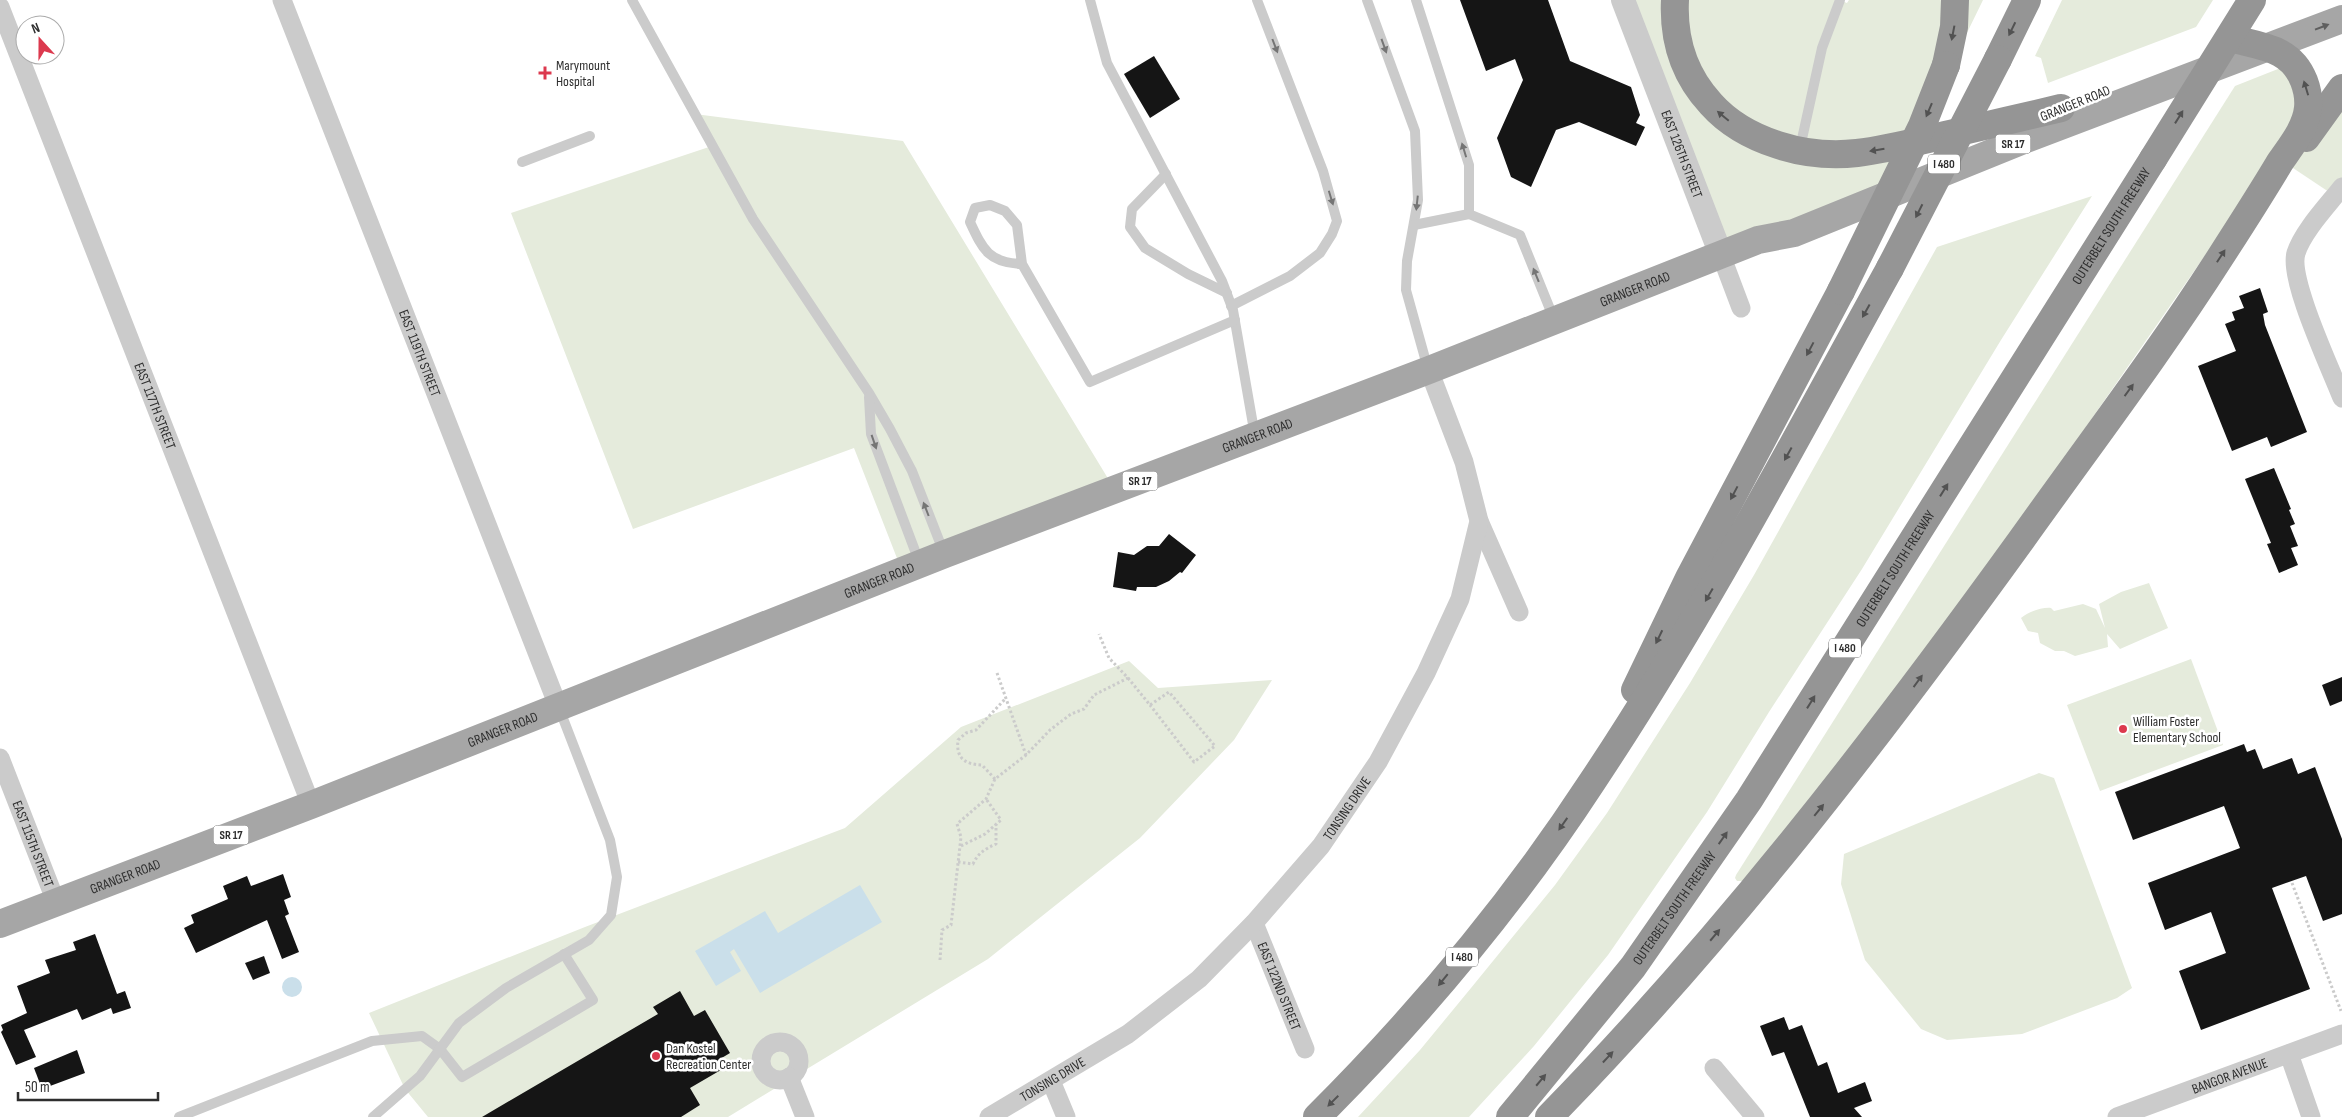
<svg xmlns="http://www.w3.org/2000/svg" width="2342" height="1117" font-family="'Sofia Sans Condensed',sans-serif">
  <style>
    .green { fill: #e5ebdc }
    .water { fill: #cadfea }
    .building { fill: #151515 }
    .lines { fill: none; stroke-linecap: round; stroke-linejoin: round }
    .path { stroke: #cbcbcb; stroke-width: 3; stroke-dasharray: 2.5 2.5; stroke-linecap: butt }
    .service { stroke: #cbcbcb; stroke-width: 10 }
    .minor { stroke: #cbcbcb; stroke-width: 19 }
    .tertiary { stroke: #cbcbcb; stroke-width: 24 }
    .primary { stroke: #a6a6a6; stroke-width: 28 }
    .motorway { stroke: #959595; stroke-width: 28 }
    .motorway-bridge { stroke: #959595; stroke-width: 28 }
    .oneway { fill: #5e5e5e }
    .oneway2 { fill: #525252 }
    .oneway3 { fill: #757575 }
    .poi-dot { fill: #dc394e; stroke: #fff; stroke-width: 2 }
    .labels { text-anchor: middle; stroke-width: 5; stroke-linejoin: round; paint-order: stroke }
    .shield { fill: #fff; stroke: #6d6d6d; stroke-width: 1 }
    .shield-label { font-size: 12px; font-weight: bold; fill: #2e2e2e }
    .poi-label { font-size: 14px; fill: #2e2e2e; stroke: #fff; text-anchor: start }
    .street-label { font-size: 14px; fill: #2e2e2e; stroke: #fff }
  </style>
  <rect width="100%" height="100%" fill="#fff"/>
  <!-- green -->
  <g class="green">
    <polygon points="1623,0 1839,0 1847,3 1849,0 1983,0 1886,199 1721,255"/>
    <polygon points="2062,0 2213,0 2196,27 2048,83 2041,58 2035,56"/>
    <polygon points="2283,67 2289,74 2298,112 2281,146 2004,545 1904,681 1750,876 1742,881 1737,881 1735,878 1736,875 2235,86"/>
    <polygon points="2342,88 2342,187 2335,196 2287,164"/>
    <polygon points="695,114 903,141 1115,490 902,571 854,448 633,529 511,213 712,146"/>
    <polygon points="2092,196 2001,340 1862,569 1769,712 1707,812 1608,955 1534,1046 1469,1117 1358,1117 1420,1050 1471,988 1555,885 1607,813 1690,683 1754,575 1937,247"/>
    <path d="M2149,583L2168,628L2120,649L2107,634L2108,647L2075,656L2064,651H2055L2040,643L2038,633L2028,631L2021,618C2028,612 2042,607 2051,608L2054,611L2083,604L2096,609L2105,628L2099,604L2121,592Z"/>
    <polygon points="2191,659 2223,745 2100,791 2067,705"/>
    <polygon points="1129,661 1158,688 1272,680 1234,740 1140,838 988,959 728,1117 428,1117 405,1089 369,1013 585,927 845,828 961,727"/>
    <polygon points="2039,773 2054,778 2132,988 2117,998 2022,1034 1947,1040 1921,1029 1865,960 1841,884 1844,854"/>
  </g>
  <!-- water -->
  <g class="water">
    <polygon points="860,885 882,922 760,993 734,949 730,952 741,971 716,986 695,951 765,911 778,933"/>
    <circle cx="292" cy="987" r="10"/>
  </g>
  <!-- building -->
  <g class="building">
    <polygon points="1460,0 1548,0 1570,61 1631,87 1640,115 1636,123 1645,127 1636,146 1579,122 1556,130 1531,187 1511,177 1497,138 1523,80 1515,59 1486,71"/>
    <polygon points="1154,56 1180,99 1150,118 1124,74"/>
    <polygon points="2260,288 2268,312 2263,314 2265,325 2307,432 2271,447 2267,437 2232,451 2198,366 2236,351 2225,324 2235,320 2232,312 2244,308 2239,296"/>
    <polygon points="2274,468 2291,509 2289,510 2295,524 2290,526 2298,546 2291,548 2298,565 2279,573 2267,544 2271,543 2245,479"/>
    <polygon points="1169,534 1196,555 1182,573 1180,572 1169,581 1156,587 1137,587 1136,591 1113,587 1118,552 1134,555 1147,546 1159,546"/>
    <polygon points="2342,677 2342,701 2330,706 2322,685"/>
    <polygon points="2244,744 2247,752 2255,749 2263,769 2292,758 2298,774 2315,767 2342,839 2342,914 2323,921 2306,876 2272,888 2310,989 2201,1030 2179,971 2226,953 2211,912 2165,930 2148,883 2240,848 2224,806 2133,840 2115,792"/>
    <polygon points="283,874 291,897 284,900 289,914 285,916 299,952 282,959 267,920 196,953 184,928 194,923 191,915 228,899 223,886 247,876 251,886"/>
    <polygon points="95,934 117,994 125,991 131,1008 113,1014 111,1008 82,1020 77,1009 24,1030 36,1057 16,1065 1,1032 3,1030 1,1025 27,1013 17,986 50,973 45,960 76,950 73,942"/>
    <polygon points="264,956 270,973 253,980 245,963"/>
    <polygon points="680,991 694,1016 705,1010 730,1053 720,1059 726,1067 690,1088 700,1105 681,1117 482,1117 658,1014 653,1007"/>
    <polygon points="1784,1017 1789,1030 1802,1025 1818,1066 1827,1062 1838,1093 1865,1082 1872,1101 1854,1108 1862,1117 1810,1117 1784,1052 1772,1056 1760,1026"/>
    <polygon points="77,1050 85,1073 42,1089 34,1068"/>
  </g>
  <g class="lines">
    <!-- path -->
    <g class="path">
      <polyline points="997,673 1026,755"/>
      <polyline points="1128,678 1150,705 1169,692 1215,746 1194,762 1150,705"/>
      <path d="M995,779L982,765C964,764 956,758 958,740L966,733L976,730L1006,698"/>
      <polyline points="961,846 985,834 1001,820 986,799"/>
      <path d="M958,862L973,864C978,853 985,849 996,844V824"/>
      <polyline points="2292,883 2341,1011"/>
      <polyline points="940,960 942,930 951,925 961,837 957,824 986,799 995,779 1026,755 1050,730 1071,714 1084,709 1094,695 1128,678 1109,658 1099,634"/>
    </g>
    <!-- service -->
    <g class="service">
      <polyline points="632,0 753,219 869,393 890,429 912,471 944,553"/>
      <polyline points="1090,0 1107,63 1222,281 1233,310 1255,436"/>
      <polyline points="1367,0 1415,131 1418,200 1407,261 1406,290 1428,369"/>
      <polyline points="1416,0 1469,165 1469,214 1520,235 1554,319"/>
      <polyline points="1800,148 1822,48 1840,0"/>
      <polyline points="522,162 590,136"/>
      <polyline points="1166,174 1132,209 1130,227 1145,248 1188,274 1227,293"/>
      <polyline points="1414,225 1469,214"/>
      <path d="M1022,264C989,263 983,250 970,222L975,208L990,205L1005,211L1017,225L1022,264L1090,382L1235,320"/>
      <polyline points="1231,306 1290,276 1320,253 1332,234 1337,221 1323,171 1257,0"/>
      <polyline points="869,397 871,434 920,564"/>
      <polyline points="179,1117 372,1041 422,1036 440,1049 462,1077 593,1000 564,954"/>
      <polyline points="373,1117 420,1076 459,1023 506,988 589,940 611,915 617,877 610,840 559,708"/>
    </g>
    <!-- minor -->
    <g class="minor">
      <path id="s1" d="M282,0L558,706"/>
      <path id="s2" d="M0,7L311,805"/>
      <path d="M2342,187C2328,205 2303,231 2296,253C2288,279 2331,369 2342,398"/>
      <polyline points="1721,255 1741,308"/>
      <polyline points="1479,521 1519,612"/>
      <path id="s3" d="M0,758L56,902"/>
      <path id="s4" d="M1254,923L1305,1049"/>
      <circle cx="780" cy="1061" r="19"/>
      <polyline points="2289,1054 2311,1117"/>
      <polyline points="1714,1068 1755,1117"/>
      <polyline points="789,1077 805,1117"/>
      <polyline points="1051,1081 1066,1117"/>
      <path id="s5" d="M989,1117L1128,1034L1199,979L1254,923L1321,846L1378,762L1426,673L1460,599L1479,521L1464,462L1429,370"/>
      <path id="s6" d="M2117,1117L2342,1034"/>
    </g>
    <!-- tertiary -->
    <path class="tertiary" id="s7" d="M1623,0L1721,255"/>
    <!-- primary -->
    <path class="primary" id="s8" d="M0,924L311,805L945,554L1429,370L1758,240L1794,233L2026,139L2342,19"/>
    <!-- motorway -->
    <g class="motorway">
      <path d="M1675,0C1673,39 1684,75 1711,104C1745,142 1807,159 1857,153C1888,149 1919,141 1950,134C1987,125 2024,117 2061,108"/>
      <polyline points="1998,59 2027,0"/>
      <polyline points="1946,65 1954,27 1955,0"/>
      <polyline points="2306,138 2342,88"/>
      <polyline points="1635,690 1689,578 1841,291"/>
      <path d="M1317,1117C1419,1015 1513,903 1592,782C1702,617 1794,442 1890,268"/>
      <path id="s9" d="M1510,1117L1633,967L1749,800L2153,159"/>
      <path d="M1549,1117C1724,938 1876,741 2022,539C2089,445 2159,353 2221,256C2241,225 2261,194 2280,162C2291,146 2306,128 2308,108C2309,98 2307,89 2304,81C2292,50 2266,47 2237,40"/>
    </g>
    <!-- motorway-bridge -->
    <g class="motorway-bridge">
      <polyline points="2153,159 2252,0"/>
      <polyline points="1890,268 1998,59"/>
      <polyline points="1841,291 1922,126 1946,65"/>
    </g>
  </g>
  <!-- one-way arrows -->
  <defs><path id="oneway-solid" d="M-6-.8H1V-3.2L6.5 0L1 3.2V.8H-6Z" transform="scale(1.25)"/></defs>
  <use class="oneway" href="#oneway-solid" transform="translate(2322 27) rotate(-21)"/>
  <g class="oneway2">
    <use href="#oneway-solid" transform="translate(2012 29) rotate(116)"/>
    <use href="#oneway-solid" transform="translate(1953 33) rotate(101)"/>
    <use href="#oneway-solid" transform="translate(2306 88) rotate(-107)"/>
    <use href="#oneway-solid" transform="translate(1929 110) rotate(113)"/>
    <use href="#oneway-solid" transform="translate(1723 116) rotate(-140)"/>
    <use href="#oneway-solid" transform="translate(2179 117) rotate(-58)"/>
    <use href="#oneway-solid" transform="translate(1877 150) rotate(171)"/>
    <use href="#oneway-solid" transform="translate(1919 211) rotate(117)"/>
    <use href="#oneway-solid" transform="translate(2221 256) rotate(-57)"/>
    <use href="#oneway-solid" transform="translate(1866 311) rotate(119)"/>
    <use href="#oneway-solid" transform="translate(1810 349) rotate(118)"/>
    <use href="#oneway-solid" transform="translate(2129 390) rotate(-54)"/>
    <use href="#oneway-solid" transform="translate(1788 454) rotate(119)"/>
    <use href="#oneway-solid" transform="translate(1944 490) rotate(-58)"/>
    <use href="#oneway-solid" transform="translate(1734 493) rotate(118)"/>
    <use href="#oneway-solid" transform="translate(1709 595) rotate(120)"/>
    <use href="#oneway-solid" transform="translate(1659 637) rotate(116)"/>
    <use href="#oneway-solid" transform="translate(1918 681) rotate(-54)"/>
    <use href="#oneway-solid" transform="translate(1811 702) rotate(-58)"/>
    <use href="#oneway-solid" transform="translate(1819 810) rotate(-51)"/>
    <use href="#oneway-solid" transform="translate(1563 824) rotate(125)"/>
    <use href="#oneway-solid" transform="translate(1723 838) rotate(-55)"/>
    <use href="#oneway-solid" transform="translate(1715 935) rotate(-50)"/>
    <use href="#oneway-solid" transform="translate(1443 980) rotate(129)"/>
    <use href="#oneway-solid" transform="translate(1608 1057) rotate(-47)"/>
    <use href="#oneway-solid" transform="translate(1541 1080) rotate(-50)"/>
    <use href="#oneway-solid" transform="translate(1333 1101) rotate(135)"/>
  </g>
  <g class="oneway3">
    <use href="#oneway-solid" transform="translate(1275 46) rotate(69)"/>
    <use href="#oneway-solid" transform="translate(1384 46) rotate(70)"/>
    <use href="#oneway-solid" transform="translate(1464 150) rotate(-107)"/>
    <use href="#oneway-solid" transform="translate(1331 198) rotate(73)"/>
    <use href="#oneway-solid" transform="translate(1417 203) rotate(96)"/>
    <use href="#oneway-solid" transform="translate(1536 275) rotate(-112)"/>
    <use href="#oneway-solid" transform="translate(874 442) rotate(71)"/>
    <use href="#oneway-solid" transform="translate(926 509) rotate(-111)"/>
  </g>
  <!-- markers -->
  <g class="poi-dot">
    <path d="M542.5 65.5h5v5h5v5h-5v5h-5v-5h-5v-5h5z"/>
    <circle cx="2123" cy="729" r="5"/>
    <circle cx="656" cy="1056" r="5"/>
  </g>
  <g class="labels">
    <!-- shield labels -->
    <g class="shield">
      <rect x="1995.5" y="134.5" width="35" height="19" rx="4"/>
      <rect x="1928" y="154.5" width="32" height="19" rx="4"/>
      <rect x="1122.5" y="471.5" width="35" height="19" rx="4"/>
      <rect x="1829" y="638.5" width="32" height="19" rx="4"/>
      <rect x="213.5" y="825.5" width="35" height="19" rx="4"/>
      <rect x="1446" y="947.5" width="32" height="19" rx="4"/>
    </g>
    <g class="shield-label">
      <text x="2013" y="148">SR 17</text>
      <text x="1944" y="168">I 480</text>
      <text x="1140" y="485">SR 17</text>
      <text x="1845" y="652">I 480</text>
      <text x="231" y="839">SR 17</text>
      <text x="1462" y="961">I 480</text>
    </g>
    <!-- poi labels -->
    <g class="poi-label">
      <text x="556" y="70">Marymount<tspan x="556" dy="16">Hospital</tspan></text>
      <text x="2133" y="726">William Foster<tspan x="2133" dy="16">Elementary School</tspan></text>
      <text x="666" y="1053">Dan Kostel<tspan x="666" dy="16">Recreation Center</tspan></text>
    </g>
    <!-- street labels -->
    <g class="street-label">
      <text transform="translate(2075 103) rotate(-22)" y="5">GRANGER ROAD</text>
      <text dy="5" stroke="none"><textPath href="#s7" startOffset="165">EAST 126TH STREET</textPath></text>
      <text dy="5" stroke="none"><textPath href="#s9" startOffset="1076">OUTERBELT SOUTH FREEWAY</textPath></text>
      <text dy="5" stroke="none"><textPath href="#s8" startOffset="1754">GRANGER ROAD</textPath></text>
      <text dy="5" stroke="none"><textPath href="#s1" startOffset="379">EAST 119TH STREET</textPath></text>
      <text dy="5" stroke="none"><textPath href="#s2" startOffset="428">EAST 117TH STREET</textPath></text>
      <text dy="5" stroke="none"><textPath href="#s8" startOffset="1349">GRANGER ROAD</textPath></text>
      <text dy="5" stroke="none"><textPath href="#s9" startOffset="671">OUTERBELT SOUTH FREEWAY</textPath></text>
      <text dy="5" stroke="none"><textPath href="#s8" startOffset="944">GRANGER ROAD</textPath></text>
      <text dy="5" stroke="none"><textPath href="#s8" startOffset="539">GRANGER ROAD</textPath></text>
      <text dy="5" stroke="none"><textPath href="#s5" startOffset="478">TONSING DRIVE</textPath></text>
      <text dy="5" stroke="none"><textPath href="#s3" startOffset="92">EAST 115TH STREET</textPath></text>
      <text dy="5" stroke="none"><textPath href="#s8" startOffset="134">GRANGER ROAD</textPath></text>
      <text dy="5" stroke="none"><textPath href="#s9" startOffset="266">OUTERBELT SOUTH FREEWAY</textPath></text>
      <text dy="5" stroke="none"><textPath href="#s4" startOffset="68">EAST 122ND STREET</textPath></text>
      <text dy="5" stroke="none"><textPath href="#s6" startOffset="120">BANGOR AVENUE</textPath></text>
      <text dy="5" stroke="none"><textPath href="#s5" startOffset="74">TONSING DRIVE</textPath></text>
    </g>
  </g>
  <!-- north arrow -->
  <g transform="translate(40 40) rotate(339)"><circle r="24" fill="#ffffff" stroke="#ababab"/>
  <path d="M0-4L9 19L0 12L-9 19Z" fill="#dc394e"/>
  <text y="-8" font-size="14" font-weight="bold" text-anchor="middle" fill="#2e2e2e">N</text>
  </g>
  <!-- scale -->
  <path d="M18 1092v8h140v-8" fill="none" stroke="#2e2e2e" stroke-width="2.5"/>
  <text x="25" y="1092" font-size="15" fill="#2e2e2e" stroke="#ffffff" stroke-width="4" paint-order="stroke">50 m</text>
</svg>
